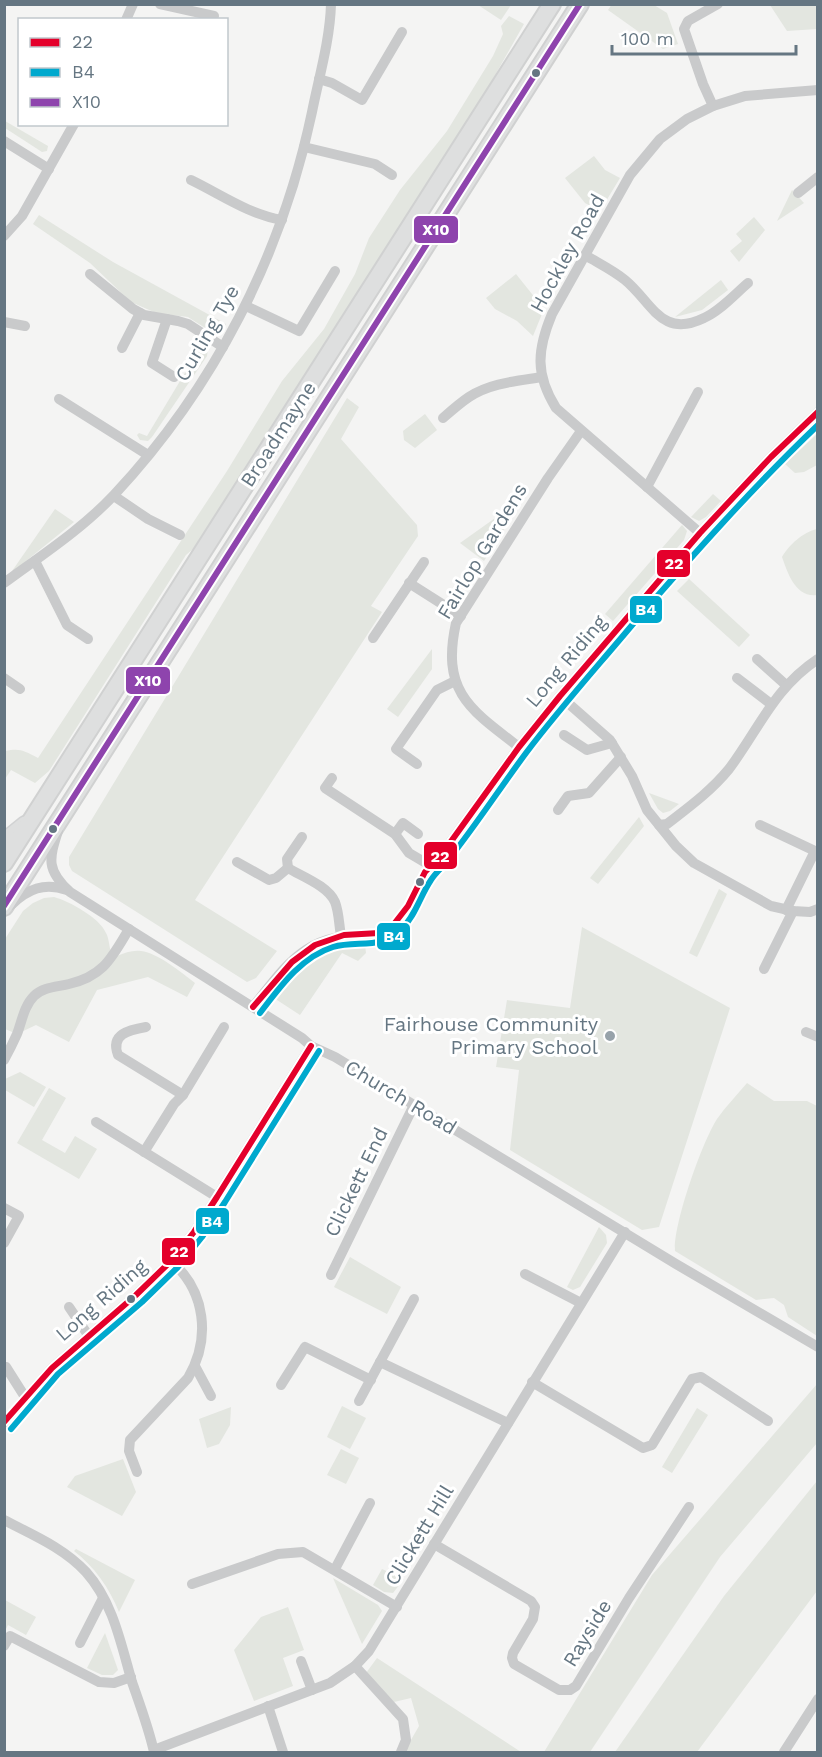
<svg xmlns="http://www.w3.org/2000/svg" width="822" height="1757" font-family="'Work Sans',sans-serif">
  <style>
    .green { fill: #e3e6e0 }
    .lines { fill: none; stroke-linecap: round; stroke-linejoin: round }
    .secondary-casing { stroke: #d1d2d3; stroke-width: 18 }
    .primary-casing { stroke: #d0d1d1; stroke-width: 20 }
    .street { stroke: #c9cacb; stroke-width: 10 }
    .secondary { stroke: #dedfdf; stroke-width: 15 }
    .primary { stroke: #dedfdf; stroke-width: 16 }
    .bus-1-casing { stroke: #fff; stroke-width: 10 }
    .bus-2-casing { stroke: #fff; stroke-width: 10 }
    .bus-3-casing { stroke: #fff; stroke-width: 10 }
    .bus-1 { stroke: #e4002b; stroke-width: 6 }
    .bus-2 { stroke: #00a9ce; stroke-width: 6 }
    .bus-3 { stroke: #8e44ad; stroke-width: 6 }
    .bus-dot { fill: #657682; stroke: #fff; stroke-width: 2 }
    .poi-dot { fill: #97a2aa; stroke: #fff; stroke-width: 2 }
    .labels { text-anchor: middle; stroke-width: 6; stroke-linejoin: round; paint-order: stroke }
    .street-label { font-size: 20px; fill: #657682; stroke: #fff }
    .poi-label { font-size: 20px; fill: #657682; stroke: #fff; text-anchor: end }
    .line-badge { stroke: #fff; stroke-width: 2 }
    .badge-label { font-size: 16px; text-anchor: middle; font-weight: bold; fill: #fff }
  </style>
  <rect width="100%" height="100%" fill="#f4f4f3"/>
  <!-- green -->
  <g class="green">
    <polygon points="612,4 654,5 667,13 678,44 663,49 608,10"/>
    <polygon points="478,5 511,4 511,5 501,20"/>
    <polygon points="770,5 817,5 817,29 787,31"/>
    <path d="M509,16L524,24L460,137L206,538L186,555L49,771L35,783L11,770L5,779V751C21,748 24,751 38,758L227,471L282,381L324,329L355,274L369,238L400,190L447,131L493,56L503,34L501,26Z"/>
    <polygon points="5,121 48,146 47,151 42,152 5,128"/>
    <polygon points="594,156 605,170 620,178 600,211 585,203 565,178"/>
    <polygon points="792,190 804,203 777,221"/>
    <path d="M39,215L113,262L226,324C223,331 220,333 213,333L188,317L156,313L131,302L90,263L33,224Z"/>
    <polygon points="754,217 765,230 739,262 730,251 742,241 736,234"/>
    <polygon points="516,274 544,309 533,336 517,321 495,309 486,298"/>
    <polygon points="721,280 728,290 702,310 675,317"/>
    <polygon points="198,342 208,349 207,356 152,437 148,441 140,440 137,435 139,433 147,436 195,356"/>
    <polygon points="347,398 359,407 341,439 417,525 418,536 371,606 382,612 195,900 277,951 256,978 247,982 72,871 69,865 69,857"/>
    <polygon points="425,414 437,430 415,448 404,440 403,431"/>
    <polygon points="817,434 817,465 804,472 795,473 785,464"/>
    <polygon points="713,494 721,501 706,517 699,521 691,517"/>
    <polygon points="55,509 74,522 10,574"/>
    <polygon points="505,511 513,515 484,561 460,543"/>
    <polygon points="682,525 687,531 684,540 613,621 605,614"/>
    <path d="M817,529V595C796,598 788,574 782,557C789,545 803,532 817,529Z"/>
    <polygon points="689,579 750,635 739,647 677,591"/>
    <polygon points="432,649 432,669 398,717 387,709"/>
    <polygon points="649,793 679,804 670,811 663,813 658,809"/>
    <polygon points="639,817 644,826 598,884 590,878"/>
    <polygon points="719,889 727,894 697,957 689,953"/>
    <path d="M54,897C69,901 100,918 106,933C109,938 109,946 111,952L117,956C125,953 132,950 141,951C158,953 182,973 195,983L187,997L148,977L97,990L69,1042L36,1025L17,1034L5,1029V939L23,911L33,903L44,898Z"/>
    <polygon points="582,927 730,1008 659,1227 642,1230 510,1150 519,1070 496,1067 507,1000 570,1008"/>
    <path d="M357,942L365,945L366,953L358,961L342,953L300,1015L277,1000C275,993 278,989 283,983C305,957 324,950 357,942Z"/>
    <polygon points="20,1072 46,1087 34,1107 5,1090 5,1079"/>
    <path d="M747,1083L774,1101H807L817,1106V1336L788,1317L784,1305L774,1298L756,1300L675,1251C673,1225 702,1142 717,1119C726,1106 737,1095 747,1083Z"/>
    <polygon points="49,1088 66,1098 42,1140 65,1153 75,1136 97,1149 79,1179 17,1143"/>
    <polygon points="599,1227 606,1235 607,1243 580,1287 573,1290 567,1287"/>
    <polygon points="350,1257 401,1287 387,1314 334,1287"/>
    <polygon points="817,1384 817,1443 720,1557 590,1752 544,1752 652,1575"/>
    <polygon points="342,1406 366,1418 350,1449 327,1437"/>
    <polygon points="231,1407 230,1425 219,1444 207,1448 199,1419"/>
    <polygon points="697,1408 708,1415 672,1473 662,1467"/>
    <polygon points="341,1449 359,1458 346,1484 327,1475"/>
    <polygon points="123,1459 136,1492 122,1516 67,1487 75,1476"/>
    <polygon points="817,1481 817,1591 697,1752 615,1752 724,1596"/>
    <path d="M76,1549L135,1580L119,1612C110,1589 94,1566 74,1551Z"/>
    <polygon points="382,1569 404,1579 393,1593 384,1592 373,1585"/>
    <polygon points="333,1578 378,1605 382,1611 362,1644"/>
    <polygon points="5,1600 36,1617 26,1635 8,1625 5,1631"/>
    <polygon points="288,1607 304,1650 283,1658 293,1686 254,1701 234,1650 261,1617"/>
    <polygon points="105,1633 117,1667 118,1670 113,1675 102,1675 87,1668"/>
    <polygon points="377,1658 521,1752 404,1752 419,1726 411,1698 394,1702 366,1673"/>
  </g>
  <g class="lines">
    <defs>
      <polyline id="secondary" points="4,841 25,824"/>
      <g id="primary">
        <polyline points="4,863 552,4"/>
        <polyline points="4,907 580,4"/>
      </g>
    </defs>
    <!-- secondary casing -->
    <use href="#secondary" class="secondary-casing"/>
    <!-- primary casing -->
    <use href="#primary" class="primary-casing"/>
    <!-- street -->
    <g class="street">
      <polyline points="160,4 214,16"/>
      <polyline points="126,20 133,4"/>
      <polyline points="319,79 332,83 362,100 402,32"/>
      <polyline points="713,106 703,84 684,29 688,21 718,4"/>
      <polyline points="4,141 49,169"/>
      <polyline points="304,147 375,164 392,175"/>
      <path d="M191,180C222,195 248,214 282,220"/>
      <polyline points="798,193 818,177"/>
      <polyline points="4,236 22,216 74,124"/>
      <path d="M585,255C598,263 613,270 625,280C652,302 661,339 704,318C720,311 735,294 748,283"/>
      <polyline points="90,274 133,309 144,315 178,321 188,324 223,347"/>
      <polyline points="246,306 299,331 335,271"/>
      <polyline points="167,319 152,363 174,377"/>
      <polyline points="4,322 25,326"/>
      <polyline points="122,348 140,313"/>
      <polyline points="59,399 148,455"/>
      <path d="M443,418C451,411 460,403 469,397C490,383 517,381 542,377"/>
      <polyline points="647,487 698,392"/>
      <polyline points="114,496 148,519 180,535"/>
      <path d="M700,533L556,408C535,374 537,350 552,314L630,175L660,139L687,119L713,106L745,96L818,90"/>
      <polyline points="35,561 67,625 88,639"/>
      <path d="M4,583C42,555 82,529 114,495C214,388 282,255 312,112C319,77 330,40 331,4"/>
      <polyline points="409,583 461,616"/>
      <polyline points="373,638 424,562"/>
      <polyline points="757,659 786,685"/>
      <polyline points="4,678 20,689"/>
      <polyline points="737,678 771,704"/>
      <polyline points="560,696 610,740 632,776 647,810 676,846 694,863 771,906 793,911 810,912 818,909"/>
      <polyline points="564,735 587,750 612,743"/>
      <path d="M519,747C469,709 441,691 456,623L548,478L581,431"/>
      <polyline points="417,764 396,749 437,690 455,681"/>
      <polyline points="332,778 325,788 395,834 409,853 431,866 442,854 519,747 560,696 700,533 771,457 818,412"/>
      <polyline points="558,810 568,796 589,793 621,757"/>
      <path d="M659,825L667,824C689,807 711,791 729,769C759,729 774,688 818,659"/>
      <polyline points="760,825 815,851 786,910"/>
      <path d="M58,831C49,859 46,870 70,892L302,1038L311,1046L335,1057L676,1264L818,1347"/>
      <polyline points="395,834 403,823 418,834"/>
      <path d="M237,862L269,880L276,878L288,868C303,877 328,886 335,902C339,912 339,925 341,936"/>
      <polyline points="288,868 287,859 302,837"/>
      <path d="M11,905C28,889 44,882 67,890"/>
      <polyline points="764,969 793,911"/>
      <path d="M253,1007C294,955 307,934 378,934"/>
      <path d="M146,1027C129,1030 110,1034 118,1055L183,1095"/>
      <polyline points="806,1032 818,1037"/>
      <path d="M4,1060C9,1051 13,1043 17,1034C22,1021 24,1006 34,996C43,987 57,987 69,984C104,976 112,957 129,929"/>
      <polyline points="96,1122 217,1197"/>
      <polyline points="144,1152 174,1104 183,1095 224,1027"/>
      <polyline points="4,1208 19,1216 4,1243"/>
      <polyline points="525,1274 581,1303"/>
      <polyline points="331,1275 414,1105"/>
      <polyline points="69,1307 88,1335"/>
      <polyline points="380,1362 508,1423"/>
      <polyline points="195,1366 211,1396"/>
      <polyline points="6,1367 25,1397"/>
      <polyline points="532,1382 643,1448 652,1445 692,1379 701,1377 768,1421"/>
      <polyline points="281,1385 305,1347 371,1380"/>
      <polyline points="359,1401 414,1299"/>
      <polyline points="4,1423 52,1368 136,1295 171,1261 194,1232 217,1197 311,1046"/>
      <path d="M137,1472L129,1451L130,1440L188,1378C211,1339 206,1291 171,1261"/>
      <path d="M4,1520C33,1535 64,1548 86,1572C113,1602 121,1644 132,1682C140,1705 149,1729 154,1752"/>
      <polyline points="434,1544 531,1601 535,1607 533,1619 513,1653 512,1658 514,1664 559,1690 570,1690 576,1686 629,1598 689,1507"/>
      <polyline points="335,1569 370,1503"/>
      <polyline points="192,1584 278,1554 303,1552 397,1607"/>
      <polyline points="80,1643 103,1598"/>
      <polyline points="4,1646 10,1636 99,1682 114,1683 131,1677"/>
      <polyline points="301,1661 312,1690"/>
      <polyline points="355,1666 403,1719 406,1740 401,1752"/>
      <polyline points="268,1706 283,1752"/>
      <polyline points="154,1750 330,1683 355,1666 369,1651 625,1232"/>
      <polyline points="784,1752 818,1699"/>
    </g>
    <!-- secondary -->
    <use href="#secondary" class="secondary"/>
    <!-- primary -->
    <use href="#primary" class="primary"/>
    <defs>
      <g id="bus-1">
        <polyline points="253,1007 292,962 315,945 344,935 379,933 394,924 408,906 425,872 442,854 519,747 560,696 700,533 771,457 818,412"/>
        <polyline points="4,1422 52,1368 136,1295 171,1261 194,1232 217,1197 311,1046"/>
      </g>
      <g id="bus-2">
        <path d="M260,1013C280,987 301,957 333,947C357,940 382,950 401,930C416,915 420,896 431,880C436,872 444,866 449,859C476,825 500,788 526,753C560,708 597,667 633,624C692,556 752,488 818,425"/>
        <polyline points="11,1429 58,1374 142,1302 178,1267 202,1237 225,1202 319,1051"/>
      </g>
      <polyline id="bus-3" points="4,906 580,4"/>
    </defs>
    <!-- bus-1 casing -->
    <use href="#bus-1" class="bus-1-casing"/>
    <!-- bus-2 casing -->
    <use href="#bus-2" class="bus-2-casing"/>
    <!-- bus-3 casing -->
    <use href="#bus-3" class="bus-3-casing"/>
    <!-- bus-1 -->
    <use href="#bus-1" class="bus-1"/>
    <!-- bus-2 -->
    <use href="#bus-2" class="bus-2"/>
    <!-- bus-3 -->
    <use href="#bus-3" class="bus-3"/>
  </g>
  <!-- markers -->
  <g class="bus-dot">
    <circle cx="536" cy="73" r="5"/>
    <circle cx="53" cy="829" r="5"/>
    <circle cx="420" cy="882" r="5"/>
    <circle cx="131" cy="1299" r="5"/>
  </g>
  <circle class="poi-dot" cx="610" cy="1036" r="6"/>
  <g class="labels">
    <!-- street labels -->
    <g class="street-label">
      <text transform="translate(567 253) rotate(-61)" y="7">Hockley Road</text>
      <text transform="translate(207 333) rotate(-60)" y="7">Curling Tye</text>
      <text transform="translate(278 434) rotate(-57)" y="7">Broadmayne</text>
      <text transform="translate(482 551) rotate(-59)" y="7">Fairlop Gardens</text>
      <text transform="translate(566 661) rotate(-50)" y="7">Long Riding</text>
      <text transform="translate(401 1097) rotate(31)" y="7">Church Road</text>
      <text transform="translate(356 1182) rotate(-64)" y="7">Clickett End</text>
      <text transform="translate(101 1300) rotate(-41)" y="7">Long Riding</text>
      <text transform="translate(419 1535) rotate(-59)" y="7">Clickett Hill</text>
      <text transform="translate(587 1633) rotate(-59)" y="7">Rayside</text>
    </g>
    <!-- poi labels -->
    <g class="poi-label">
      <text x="598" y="1031">Fairhouse Community<tspan x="598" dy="23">Primary School</tspan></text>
    </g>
  </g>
  <g class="line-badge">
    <rect x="413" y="215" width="46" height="29" rx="6" fill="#8e44ad"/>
    <rect x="656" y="549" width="35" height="29" rx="6" fill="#e4002b"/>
    <rect x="629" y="595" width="34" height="29" rx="6" fill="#00a9ce"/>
    <rect x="125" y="666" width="46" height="29" rx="6" fill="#8e44ad"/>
    <rect x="423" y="841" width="35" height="29" rx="6" fill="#e4002b"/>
    <rect x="376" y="922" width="35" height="29" rx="6" fill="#00a9ce"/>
    <rect x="195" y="1207" width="35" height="28" rx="6" fill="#00a9ce"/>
    <rect x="161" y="1237" width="35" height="29" rx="6" fill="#e4002b"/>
  </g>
  <g class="badge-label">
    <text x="436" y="235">X10</text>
    <text x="674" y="569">22</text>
    <text x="646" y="615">B4</text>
    <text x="148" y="686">X10</text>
    <text x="440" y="862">22</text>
    <text x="394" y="942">B4</text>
    <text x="212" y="1227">B4</text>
    <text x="179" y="1257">22</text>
  </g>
  <!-- border -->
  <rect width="822" height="1757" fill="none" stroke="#657682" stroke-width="12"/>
  <!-- legend -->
  <rect x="18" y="18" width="210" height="108" fill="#ffffff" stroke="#c1c8cd" stroke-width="1.5"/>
  <rect x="30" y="38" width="30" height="9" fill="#e4002b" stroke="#c1c8cd" stroke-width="1.5"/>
  <text x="72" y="48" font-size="18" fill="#657682">22</text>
  <rect x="30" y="68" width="30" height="9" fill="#00a9ce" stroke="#c1c8cd" stroke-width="1.5"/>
  <text x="72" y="78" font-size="18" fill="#657682">B4</text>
  <rect x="30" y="98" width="30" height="9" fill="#8e44ad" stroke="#c1c8cd" stroke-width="1.5"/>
  <text x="72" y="108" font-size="18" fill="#657682">X10</text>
  <!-- scale -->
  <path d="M612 45v9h184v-9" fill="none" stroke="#657682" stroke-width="3"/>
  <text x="621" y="45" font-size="18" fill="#657682" stroke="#ffffff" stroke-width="4.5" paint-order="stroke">100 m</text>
</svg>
